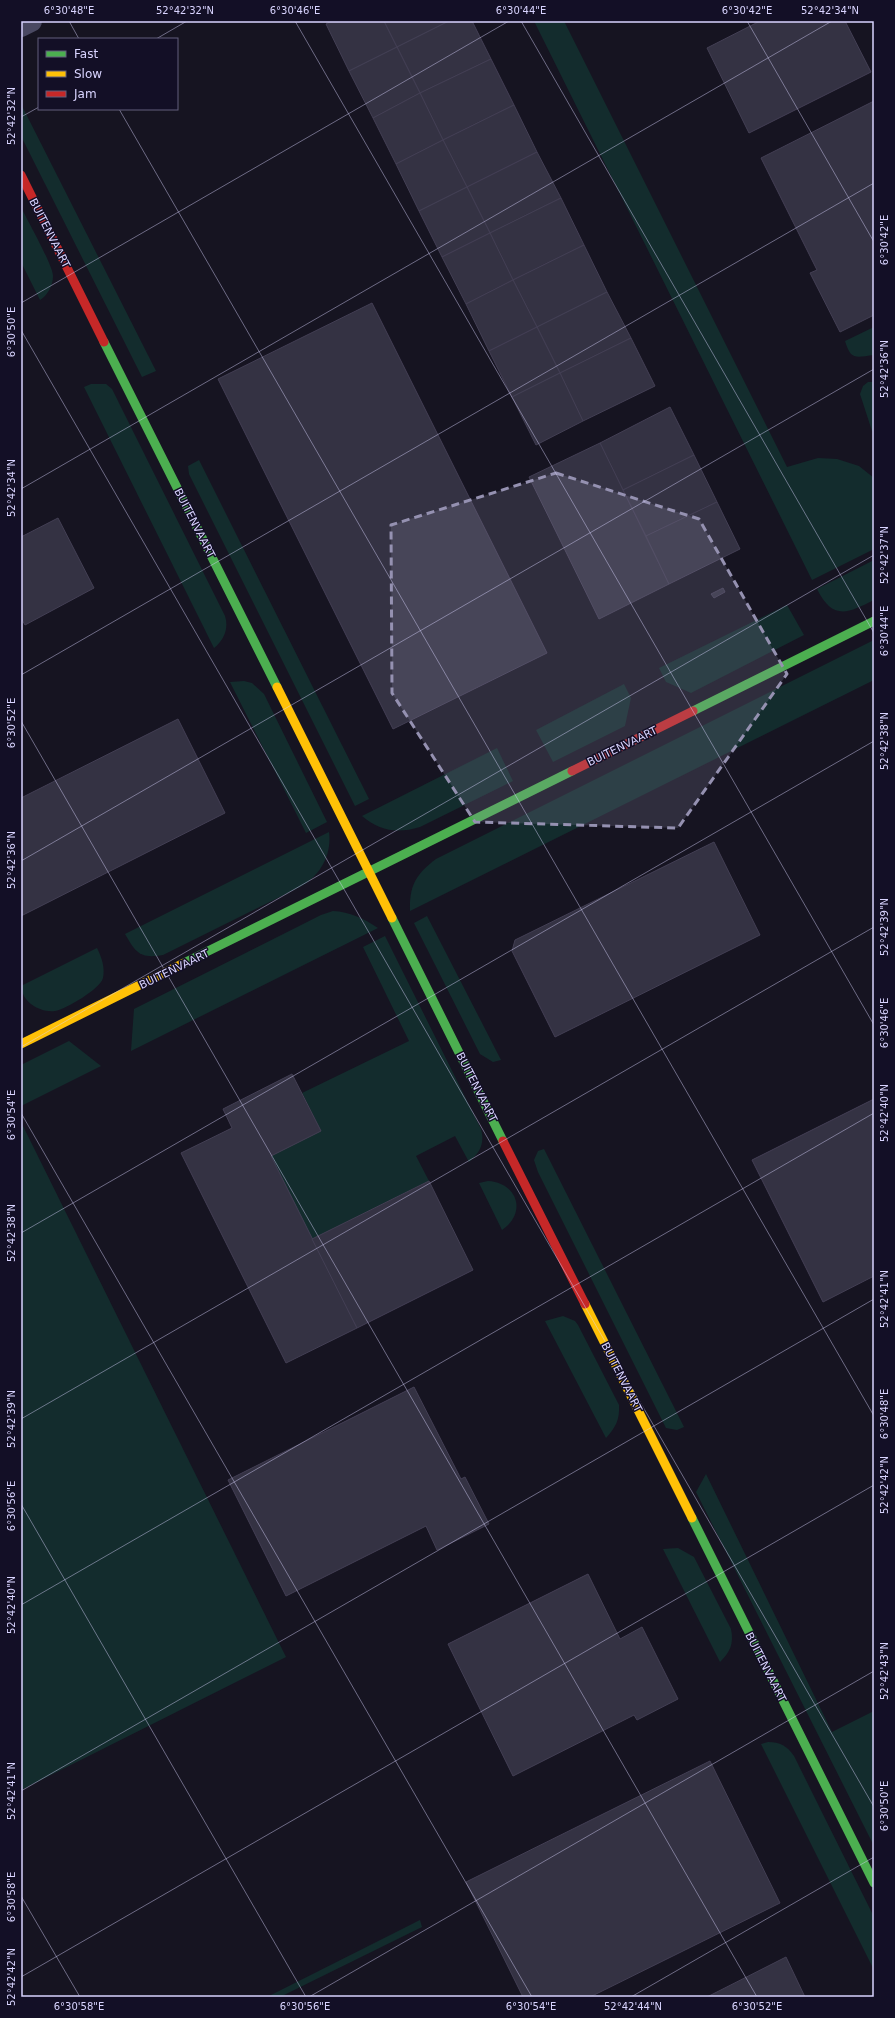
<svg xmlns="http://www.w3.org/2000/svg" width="895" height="2018" font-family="'DejaVu Sans',sans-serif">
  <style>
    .green { fill: #132c2d }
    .building { fill: #343243; stroke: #433f54 }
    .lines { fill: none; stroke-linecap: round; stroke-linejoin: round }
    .street { stroke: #4a4962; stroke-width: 22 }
    .fast { stroke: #4caf50; stroke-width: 9 }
    .slow { stroke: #ffc107; stroke-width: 9 }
    .jam { stroke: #c62828; stroke-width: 9 }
    .marked { fill: #9591b1; fill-opacity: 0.2; stroke: #9591b1; stroke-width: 3; stroke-dasharray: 8 5; stroke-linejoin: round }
    .ticks { fill: none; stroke: #d9d4ff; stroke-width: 1; stroke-opacity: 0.45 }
    .labels { text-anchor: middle; stroke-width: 3; stroke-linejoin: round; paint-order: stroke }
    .street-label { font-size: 11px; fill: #d9d4ff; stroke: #130f26 }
    .neatline { fill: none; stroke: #d9d4ff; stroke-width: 1.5 }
    .ticks-label { font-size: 10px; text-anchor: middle; fill: #d9d4ff }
  </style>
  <rect width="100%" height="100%" fill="#161421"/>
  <!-- green -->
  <g class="green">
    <polygon points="534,21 564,21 787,467 818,458 837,459 859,466 874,478 874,549 812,580"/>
    <polygon points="21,104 156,371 142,377 21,136"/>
    <path d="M21,207C27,220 53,265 53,276C53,285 48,295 40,300L21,262Z"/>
    <path d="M874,327V355C856,357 851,361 845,341Z"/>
    <polygon points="868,382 874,382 874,432 872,431 860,394 863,386"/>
    <path d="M91,384H106L112,389L225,616C229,628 224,640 214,648L84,387Z"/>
    <polygon points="199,460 369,799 355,806 189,474 188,466"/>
    <path d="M874,560V600C848,613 833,621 817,589Z"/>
    <polygon points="787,605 804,635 691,693 666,682 659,668"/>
    <path d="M874,640V680L410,911C409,886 416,874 436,859Z"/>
    <polygon points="244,681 252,683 264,694 327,822 306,833 230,682"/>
    <polygon points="624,684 631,698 625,726 553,762 536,730"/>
    <path d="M497,748L513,781L420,827C397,834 380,831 362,816Z"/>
    <path d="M329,832C332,855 320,876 300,887L163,955C140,959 136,953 125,934Z"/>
    <path d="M333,911C350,912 363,918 378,928L131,1051L134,1009L321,915Z"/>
    <polygon points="427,916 501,1060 493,1062 480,1054 414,923"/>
    <path d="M385,936L481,1129C485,1143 480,1153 469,1162L455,1136L416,1156L429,1181L312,1239L271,1156L321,1131L302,1093L409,1041L363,947Z"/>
    <path d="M97,948C102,958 105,968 103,978C100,989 66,1009 55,1011C40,1013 22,1002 21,986Z"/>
    <polygon points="69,1041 101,1066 21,1106 21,1065"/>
    <polygon points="21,1122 286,1657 21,1790"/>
    <polygon points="544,1149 684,1427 677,1430 666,1428 538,1172 534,1160 538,1151"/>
    <path d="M488,1181C518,1183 527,1213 502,1230L479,1183Z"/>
    <path d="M563,1316L575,1321L578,1325L619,1405C620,1420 615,1428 606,1438L545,1321Z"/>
    <polygon points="706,1474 832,1732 874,1711 874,1846 696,1492"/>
    <path d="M678,1548L694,1557L731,1629C734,1644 730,1652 720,1662L663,1549Z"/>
    <path d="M768,1742C780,1742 787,1746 794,1756L874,1917V1970L761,1744Z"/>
    <polygon points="420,1920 422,1927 280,1997 267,1997"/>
  </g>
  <!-- building -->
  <g class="building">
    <polygon points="332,21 384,21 397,47 349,71 326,24"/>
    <polygon points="384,21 449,21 397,47"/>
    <polygon points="449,21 472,21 491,59 420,93 397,47"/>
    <polygon points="760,21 845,21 871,72 749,133 707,48"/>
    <polygon points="397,47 420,93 373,118 349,71"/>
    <polygon points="491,59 514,105 443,140 420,93"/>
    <polygon points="420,93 443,140 396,164 373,118"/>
    <polygon points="874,101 874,315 840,332 810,273 817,270 761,158"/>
    <polygon points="514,105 537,152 467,187 443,140"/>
    <polygon points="443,140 467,187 419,211 396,164"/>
    <polygon points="537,152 561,198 490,233 467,187"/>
    <polygon points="467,187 490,233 442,257 419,211"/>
    <polygon points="561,198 584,245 513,280 490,233"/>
    <polygon points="490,233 513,280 466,304 442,257"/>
    <polygon points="584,245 607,292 537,327 513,280"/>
    <polygon points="513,280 537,327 489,351 466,304"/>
    <polygon points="607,292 631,338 560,373 537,327"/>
    <polygon points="372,303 547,653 393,729 218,379"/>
    <polygon points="537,327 560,373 512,397 489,351"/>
    <polygon points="631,338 655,386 583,421 560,373"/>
    <polygon points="560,373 583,421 536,445 512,397"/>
    <polygon points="670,407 694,455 623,490 600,443"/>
    <polygon points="600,443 669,584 599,619 529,477"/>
    <polygon points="694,455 717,502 646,536 623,490"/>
    <polygon points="717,502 740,549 669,584 646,536"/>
    <polygon points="58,518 94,588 25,625 21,618 21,537"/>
    <polygon points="723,588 725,592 714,598 711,594"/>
    <polygon points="178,719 225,813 21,916 21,798"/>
    <polygon points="714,842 760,935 555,1037 512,951 515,940"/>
    <polygon points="292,1074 321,1131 271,1156 357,1328 286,1363 181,1153 232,1128 223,1109"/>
    <polygon points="874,1099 874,1276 823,1302 752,1160"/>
    <polygon points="429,1181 473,1270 357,1328 312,1239"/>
    <polygon points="414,1387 461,1479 465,1477 489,1524 437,1550 426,1526 286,1596 228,1480"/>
    <polygon points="588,1574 620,1639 642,1627 678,1699 637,1720 634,1715 513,1776 448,1644"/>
    <polygon points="710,1761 780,1903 590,1997 523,1997 466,1882"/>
    <polygon points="786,1957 805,1997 707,1997"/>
  </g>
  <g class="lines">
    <!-- street -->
    <polyline class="street" points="21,26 31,21"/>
    <!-- fast -->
    <g class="fast">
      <polyline points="104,342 277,687"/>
      <polyline points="693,711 874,621"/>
      <polyline points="392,918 503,1141"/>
      <polyline points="184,963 572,771"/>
      <polyline points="692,1518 874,1883"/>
    </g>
    <!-- slow -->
    <g class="slow">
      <polyline points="277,687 392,918"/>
      <polyline points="21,1044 184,963"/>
      <polyline points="585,1304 692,1518"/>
    </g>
    <!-- jam -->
    <g class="jam">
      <polyline points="21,175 104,342"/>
      <polyline points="572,771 693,711"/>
      <polyline points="503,1141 585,1304"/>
    </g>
  </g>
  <!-- marked area -->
  <path class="marked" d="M556,473L699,519L787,674L678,828L475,822L392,693L391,525Z"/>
  <!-- ticks -->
  <path class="ticks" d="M69,21L79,39M295,21L874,1025M521,21L874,633M747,21L874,242M156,39L187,21M119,109L874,1416M21,117L39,107M21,303L509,21M21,330L874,1807M21,489L832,21M21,675L874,183M21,721L757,1997M21,861L874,369M21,1047L874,555M21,1113L532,1997M21,1233L874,741M21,1419L874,927M21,1504L306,1997M21,1605L874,1113M21,1791L874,1299M21,1896L80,1997M21,1977L874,1485M309,1997L874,1671M631,1997L874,1857"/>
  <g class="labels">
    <!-- street labels -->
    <g class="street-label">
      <text transform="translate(50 233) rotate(63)" y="4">BUITENVAART</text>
      <text transform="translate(195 523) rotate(63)" y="4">BUITENVAART</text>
      <text transform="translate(622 746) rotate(-26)" y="4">BUITENVAART</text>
      <text transform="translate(174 969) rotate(-26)" y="4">BUITENVAART</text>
      <text transform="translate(477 1087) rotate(63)" y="4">BUITENVAART</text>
      <text transform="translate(622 1377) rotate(63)" y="4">BUITENVAART</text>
      <text transform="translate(766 1667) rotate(63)" y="4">BUITENVAART</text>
    </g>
  </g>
  <!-- border -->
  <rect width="895" height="2018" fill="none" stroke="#130f26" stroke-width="44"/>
  <!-- legend -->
  <rect x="38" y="38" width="140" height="72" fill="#130f26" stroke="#625e7d"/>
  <rect x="46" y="51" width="20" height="6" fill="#4caf50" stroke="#625e7d"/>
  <text x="74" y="58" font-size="12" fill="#d9d4ff">Fast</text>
  <rect x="46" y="71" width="20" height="6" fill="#ffc107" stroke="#625e7d"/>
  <text x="74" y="78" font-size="12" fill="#d9d4ff">Slow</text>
  <rect x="46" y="91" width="20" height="6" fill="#c62828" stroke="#625e7d"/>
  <text x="74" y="98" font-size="12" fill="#d9d4ff">Jam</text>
  <rect x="22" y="22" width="851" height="1974" class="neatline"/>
  <g class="ticks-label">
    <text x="69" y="14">6°30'48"E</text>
    <text x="185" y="14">52°42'32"N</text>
    <text x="295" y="14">6°30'46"E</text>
    <text x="521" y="14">6°30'44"E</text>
    <text x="747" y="14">6°30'42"E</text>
    <text x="830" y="14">52°42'34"N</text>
    <text transform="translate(11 116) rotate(-90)" y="4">52°42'32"N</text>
    <text transform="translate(884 240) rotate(-90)" y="4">6°30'42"E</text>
    <text transform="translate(11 332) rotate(-90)" y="4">6°30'50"E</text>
    <text transform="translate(884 369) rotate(-90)" y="4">52°42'36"N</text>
    <text transform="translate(11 488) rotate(-90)" y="4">52°42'34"N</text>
    <text transform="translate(884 555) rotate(-90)" y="4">52°42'37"N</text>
    <text transform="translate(884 631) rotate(-90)" y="4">6°30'44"E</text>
    <text transform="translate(11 723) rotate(-90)" y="4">6°30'52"E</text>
    <text transform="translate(884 741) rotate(-90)" y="4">52°42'38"N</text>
    <text transform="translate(11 860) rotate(-90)" y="4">52°42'36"N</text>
    <text transform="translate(884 927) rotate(-90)" y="4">52°42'39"N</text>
    <text transform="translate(884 1023) rotate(-90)" y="4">6°30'46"E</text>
    <text transform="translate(884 1113) rotate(-90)" y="4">52°42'40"N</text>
    <text transform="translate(11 1115) rotate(-90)" y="4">6°30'54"E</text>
    <text transform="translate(11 1233) rotate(-90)" y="4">52°42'38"N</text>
    <text transform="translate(884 1299) rotate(-90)" y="4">52°42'41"N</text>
    <text transform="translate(884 1414) rotate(-90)" y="4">6°30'48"E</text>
    <text transform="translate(11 1419) rotate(-90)" y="4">52°42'39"N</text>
    <text transform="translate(884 1485) rotate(-90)" y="4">52°42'42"N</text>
    <text transform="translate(11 1506) rotate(-90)" y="4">6°30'56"E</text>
    <text transform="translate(11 1605) rotate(-90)" y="4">52°42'40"N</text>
    <text transform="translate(884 1671) rotate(-90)" y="4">52°42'43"N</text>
    <text transform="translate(11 1791) rotate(-90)" y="4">52°42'41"N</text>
    <text transform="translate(884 1806) rotate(-90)" y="4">6°30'50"E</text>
    <text transform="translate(11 1897) rotate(-90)" y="4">6°30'58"E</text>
    <text transform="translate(11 1977) rotate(-90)" y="4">52°42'42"N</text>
    <text x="79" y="2010">6°30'58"E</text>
    <text x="305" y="2010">6°30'56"E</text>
    <text x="531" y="2010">6°30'54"E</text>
    <text x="633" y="2010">52°42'44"N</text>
    <text x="757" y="2010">6°30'52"E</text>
  </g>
</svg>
